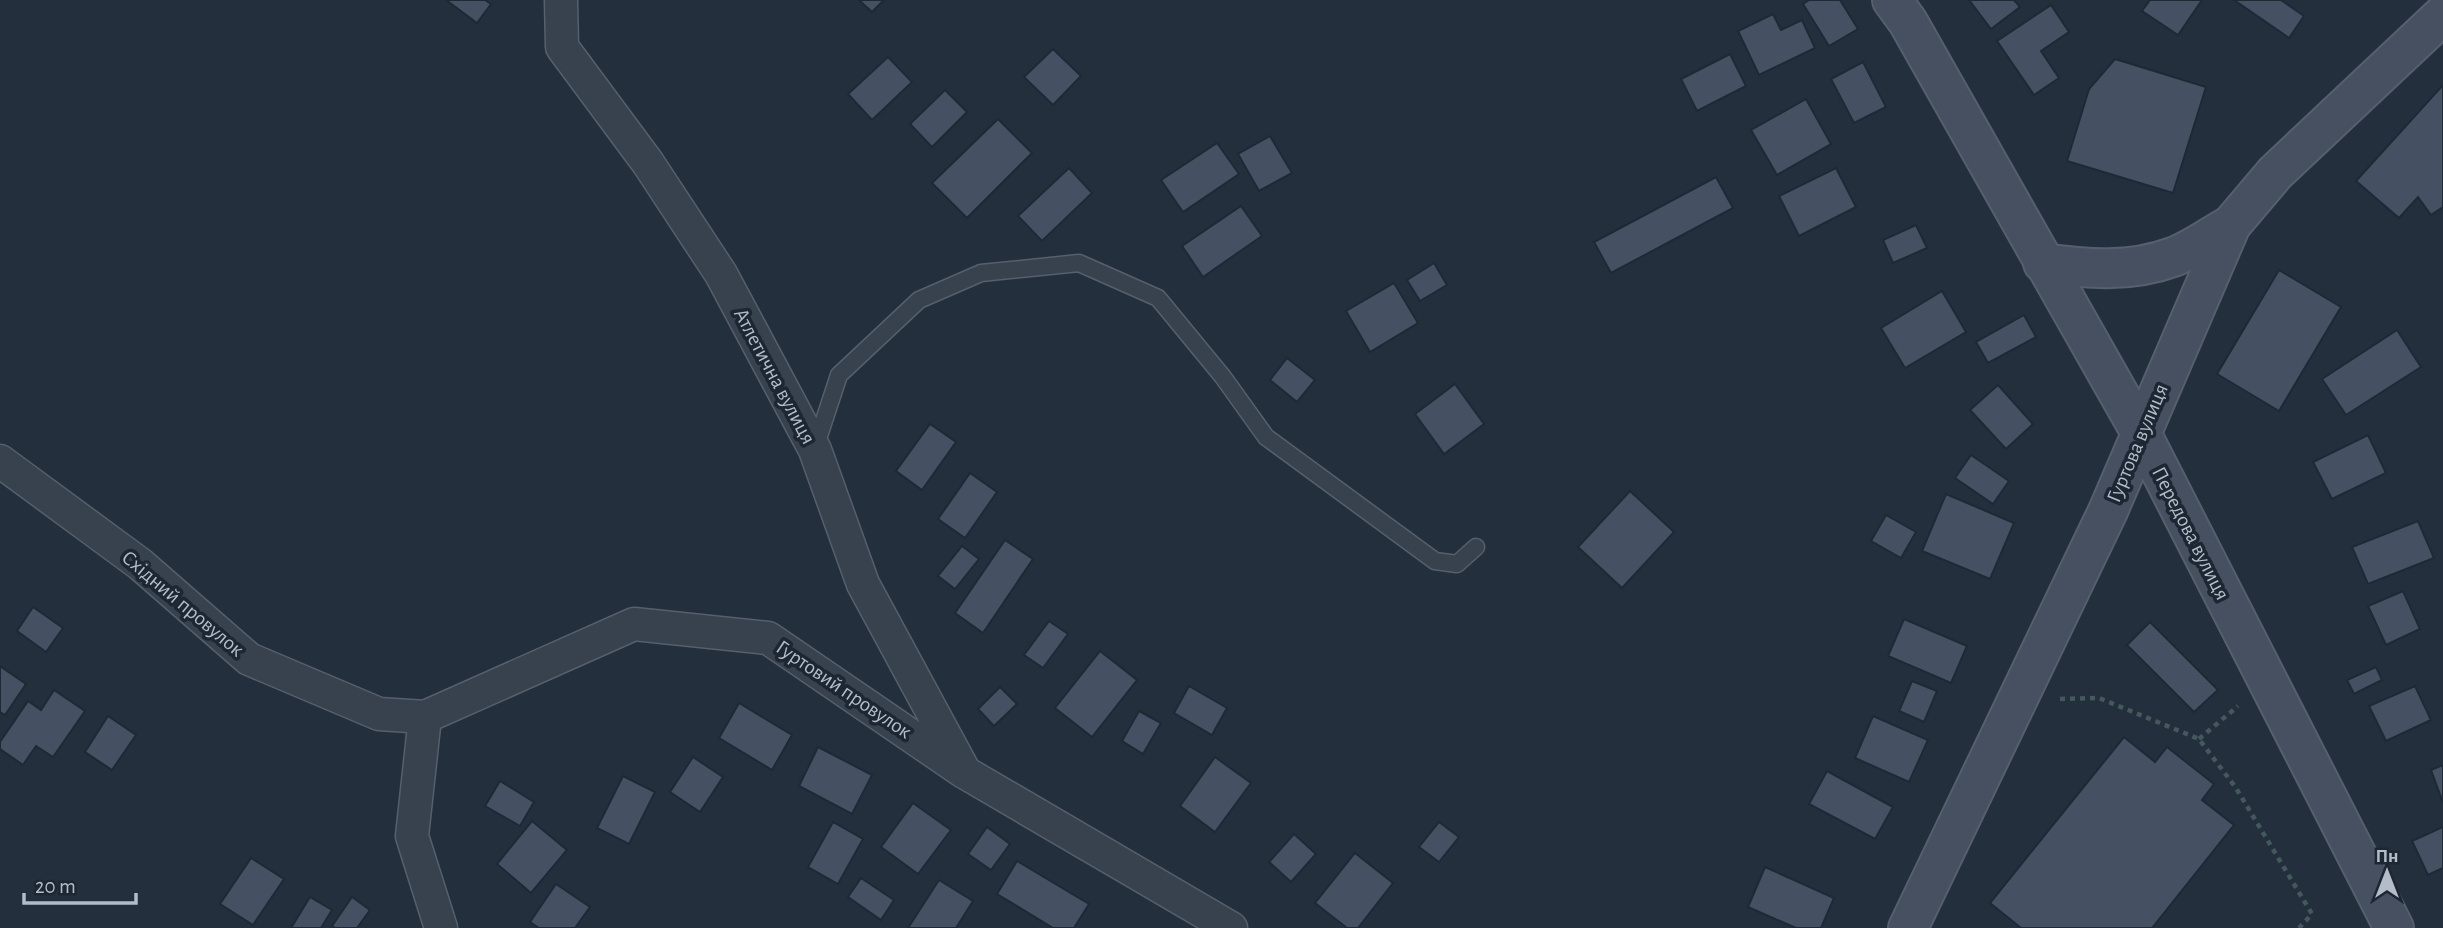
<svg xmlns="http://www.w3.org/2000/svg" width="2443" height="928" font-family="'Alegreya Sans',sans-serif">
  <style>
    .building { fill: #455162; stroke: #1f2835; stroke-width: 2 }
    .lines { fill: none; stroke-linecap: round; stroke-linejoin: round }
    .lane-casing { stroke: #565f6c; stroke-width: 19 }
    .street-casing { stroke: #565f6c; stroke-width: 35 }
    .secondary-casing { stroke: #565f6c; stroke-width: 42 }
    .path { stroke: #44595c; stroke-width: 4.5; stroke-dasharray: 5 5; stroke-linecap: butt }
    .lane { stroke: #38414e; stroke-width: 16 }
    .street { stroke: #38414e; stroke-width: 32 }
    .secondary { stroke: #465061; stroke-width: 38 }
    .labels { text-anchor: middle; stroke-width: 7; stroke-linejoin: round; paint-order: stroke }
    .street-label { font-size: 21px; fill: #b4bcc9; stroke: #1d2633 }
  </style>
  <rect width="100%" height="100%" fill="#242f3e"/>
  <!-- building -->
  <g class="building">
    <polygon points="446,0 485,0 491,4 477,23"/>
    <polygon points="859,0 884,0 872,12"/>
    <polygon points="1809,0 1840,0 1858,29 1829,46 1803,4"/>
    <polygon points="1969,0 2014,0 2020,7 1991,29"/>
    <polygon points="2150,0 2202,0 2178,35 2142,11"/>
    <polygon points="2234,0 2281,0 2304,16 2289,38"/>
    <polygon points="2051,5 2069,32 2041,51 2059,78 2034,95 1997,41"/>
    <polygon points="1773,14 1781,30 1802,20 1815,48 1759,75 1738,31"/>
    <polygon points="1053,49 1081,76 1053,105 1024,77"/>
    <polygon points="1730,54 1746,86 1697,111 1681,79"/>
    <polygon points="888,57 912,82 872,120 848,94"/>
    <polygon points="2115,59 2206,87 2173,193 2067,161 2089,89"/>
    <polygon points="1863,62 1886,107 1854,123 1831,79"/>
    <polygon points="2443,85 2443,207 2431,215 2418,197 2399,218 2356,181"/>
    <polygon points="945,90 967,112 932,147 910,124"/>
    <polygon points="1806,99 1831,144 1777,175 1751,130"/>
    <polygon points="998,119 1032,153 967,218 932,183"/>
    <polygon points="1270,136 1292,173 1259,191 1238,154"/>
    <polygon points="1217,143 1239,174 1183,212 1161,180"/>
    <polygon points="1069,168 1092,193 1042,241 1018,216"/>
    <polygon points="1836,168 1856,207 1799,236 1779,196"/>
    <polygon points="1716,177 1733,208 1611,273 1594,242"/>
    <polygon points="1241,206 1262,236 1203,277 1182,246"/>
    <polygon points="1916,225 1927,248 1893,263 1883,240"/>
    <polygon points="1434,263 1447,285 1420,301 1407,280"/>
    <polygon points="2279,270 2341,307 2279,411 2217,374"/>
    <polygon points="1394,283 1418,323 1370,352 1346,311"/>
    <polygon points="1942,291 1966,332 1905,368 1881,328"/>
    <polygon points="2024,315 2036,337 1988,363 1976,342"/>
    <polygon points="2397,330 2421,367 2346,415 2322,379"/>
    <polygon points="1287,358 1315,380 1297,402 1270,380"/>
    <polygon points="1455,384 1484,424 1444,454 1415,414"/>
    <polygon points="1998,385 2033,424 2006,449 1970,410"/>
    <polygon points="930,424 956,442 922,490 896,471"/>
    <polygon points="2368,435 2386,473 2332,499 2313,462"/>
    <polygon points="1971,455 2009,481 1993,504 1955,478"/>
    <polygon points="970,473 997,492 965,538 938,519"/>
    <polygon points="1630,491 1674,532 1622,588 1578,547"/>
    <polygon points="1946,494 2014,523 1990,579 1922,551"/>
    <polygon points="1886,515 1916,532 1901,558 1871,541"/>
    <polygon points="2418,521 2434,558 2368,584 2352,547"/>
    <polygon points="1005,540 1033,559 983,633 955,613"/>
    <polygon points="962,546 979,559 955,589 938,576"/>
    <polygon points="2403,591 2420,629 2386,645 2368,606"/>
    <polygon points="33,607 63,628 46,652 17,631"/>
    <polygon points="1904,619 1967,646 1951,683 1888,656"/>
    <polygon points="1049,621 1068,634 1043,668 1024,655"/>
    <polygon points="2150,622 2218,690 2194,712 2127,645"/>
    <polygon points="1100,651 1137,680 1092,737 1055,708"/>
    <polygon points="0,666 26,684 5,715 0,712"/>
    <polygon points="2376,667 2382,680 2354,694 2347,680"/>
    <polygon points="1912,681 1937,691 1924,722 1899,711"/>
    <polygon points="1189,686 1227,708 1212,735 1174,713"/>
    <polygon points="2415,686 2431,720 2386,741 2369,706"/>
    <polygon points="1000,687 1017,704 994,726 978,709"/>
    <polygon points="54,690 85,711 53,757 36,746 23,765 0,749 0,742 28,701 41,710"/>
    <polygon points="739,703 792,735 772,770 719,738"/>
    <polygon points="1139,711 1161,723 1143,754 1122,741"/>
    <polygon points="108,716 136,735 112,770 85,752"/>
    <polygon points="1873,716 1928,740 1909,782 1855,758"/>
    <polygon points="2124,737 2155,762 2167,747 2214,784 2202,800 2234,825 2152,928 2021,928 1990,903"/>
    <polygon points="818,747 872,775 852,814 799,786"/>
    <polygon points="693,757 723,777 700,812 670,792"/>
    <polygon points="1215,757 1251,783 1215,832 1180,806"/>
    <polygon points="2443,765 2443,803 2431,770"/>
    <polygon points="1827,771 1893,807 1875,839 1809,804"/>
    <polygon points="623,776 655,792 629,844 597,828"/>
    <polygon points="500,781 534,802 520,826 485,806"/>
    <polygon points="913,803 951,830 918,874 881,847"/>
    <polygon points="532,821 567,850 531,893 497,864"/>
    <polygon points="833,822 863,839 838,884 808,867"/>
    <polygon points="1439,822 1459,837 1439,862 1419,847"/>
    <polygon points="987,827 1010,844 991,870 968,854"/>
    <polygon points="2443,827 2443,868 2428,875 2412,841"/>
    <polygon points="1294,834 1316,854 1291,882 1269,862"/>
    <polygon points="1355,853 1393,883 1358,928 1347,928 1315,903"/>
    <polygon points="251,858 284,879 253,925 220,904"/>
    <polygon points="1017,861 1089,904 1074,928 1053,928 997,894"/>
    <polygon points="1765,867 1834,898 1821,928 1796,928 1748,907"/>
    <polygon points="861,878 894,900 881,920 848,897"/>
    <polygon points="939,880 973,901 956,928 908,928"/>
    <polygon points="556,884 590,907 575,928 539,928 530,922"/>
    <polygon points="310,897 332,910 321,928 291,928"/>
    <polygon points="352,897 370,910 357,928 335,928 332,926"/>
  </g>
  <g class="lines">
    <defs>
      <polyline id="lane" points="815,448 839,375 919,300 981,273 1079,263 1158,298 1223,377 1266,437 1435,561 1457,564 1476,547"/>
      <g id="street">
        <polyline points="561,0 562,47 648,163 721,274 815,450 863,584 962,767"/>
        <polyline points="0,461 140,564 249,659 379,714 425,717 634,624 768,638 964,772 1231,928"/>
        <polyline points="425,717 412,836 441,928"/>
      </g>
      <g id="secondary">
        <polyline points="1892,0 1908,22 2141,433 2394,928"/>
        <path d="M2043,263C2086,269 2130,273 2173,257C2193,250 2212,235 2231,225"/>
        <polyline points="1908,928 2108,511 2231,225 2275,173 2443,15"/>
      </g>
    </defs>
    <!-- lane casing -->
    <use href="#lane" class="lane-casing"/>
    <!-- street casing -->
    <use href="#street" class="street-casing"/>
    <!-- secondary casing -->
    <use href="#secondary" class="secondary-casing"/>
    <!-- path -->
    <g class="path">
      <polyline points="2060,699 2099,698 2199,739 2236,788 2312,914 2299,928"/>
      <polyline points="2199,739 2238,706"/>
    </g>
    <!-- lane -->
    <use href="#lane" class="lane"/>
    <!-- street -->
    <use href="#street" class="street"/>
    <!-- secondary -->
    <use href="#secondary" class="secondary"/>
  </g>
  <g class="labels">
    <!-- street labels -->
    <g class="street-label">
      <text transform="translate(775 376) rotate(62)" y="7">Атлетична вулиця</text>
      <text transform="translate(2137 443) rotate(-67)" y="7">Гуртова вулиця</text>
      <text transform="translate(2191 533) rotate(63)" y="7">Передова вулиця</text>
      <text transform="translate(183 603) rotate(40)" y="7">Східний провулок</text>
      <text transform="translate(844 689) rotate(34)" y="7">Гуртовий провулок</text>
    </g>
  </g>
  <!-- north arrow -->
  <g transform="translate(2387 872)" stroke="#1d2633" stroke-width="5" paint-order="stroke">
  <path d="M0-5L12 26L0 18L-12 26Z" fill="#b4bcc9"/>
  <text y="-10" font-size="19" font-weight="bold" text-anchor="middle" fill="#b4bcc9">Пн</text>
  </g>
  <!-- scale -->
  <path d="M24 893v10h112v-10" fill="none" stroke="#b4bcc9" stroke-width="3.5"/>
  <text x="35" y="893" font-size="21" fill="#b4bcc9" stroke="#1d2633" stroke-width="5" paint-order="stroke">20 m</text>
</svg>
